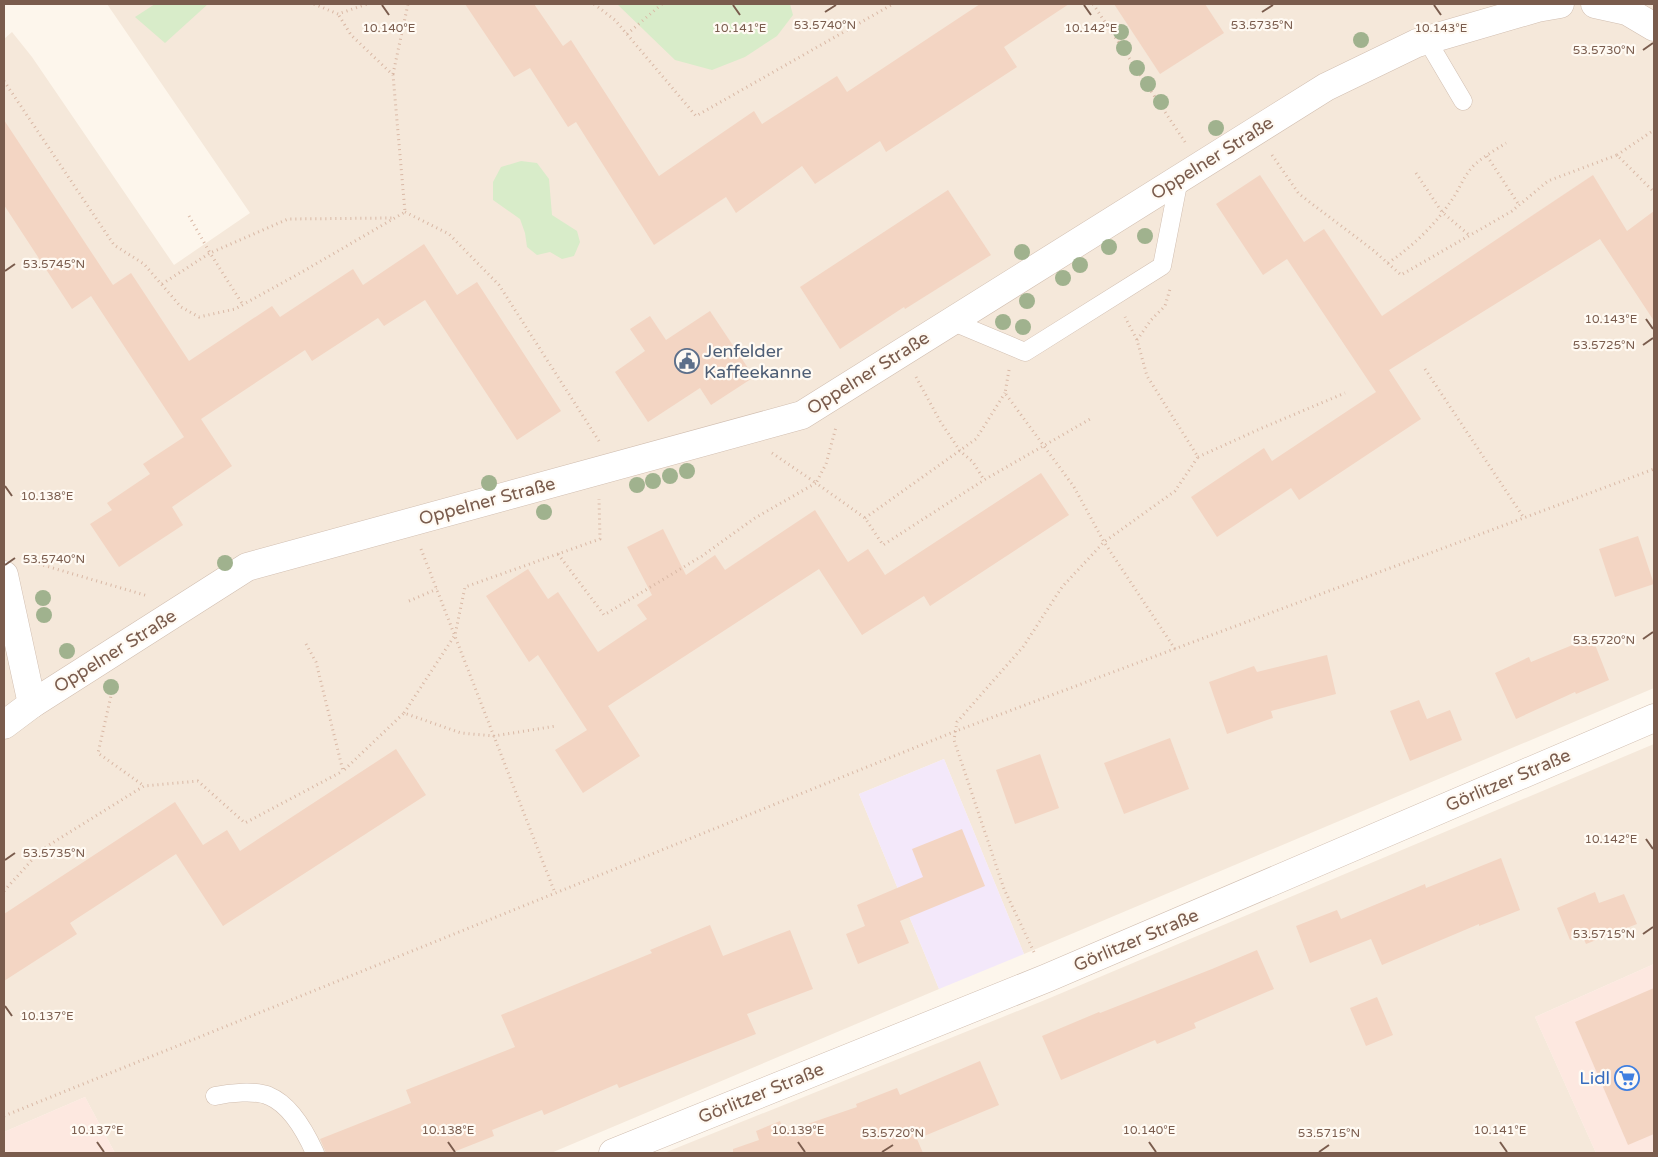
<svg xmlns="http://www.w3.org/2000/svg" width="1658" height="1157" font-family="'Varela Round',sans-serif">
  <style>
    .residential { fill: #f5e8da }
    .commercial { fill: #fde8e0 }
    .education { fill: #f3e8fa }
    .green { fill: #d8ecc9 }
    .building { fill: #f3d5c3 }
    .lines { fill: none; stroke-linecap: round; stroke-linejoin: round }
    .service-casing { stroke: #d1beb0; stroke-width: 19 }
    .minor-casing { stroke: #d1beb0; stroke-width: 29 }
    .path { stroke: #d9b8a5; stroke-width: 3; stroke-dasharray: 1 4; stroke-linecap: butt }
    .service { stroke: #fff; stroke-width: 18 }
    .minor { stroke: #fff; stroke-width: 28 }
    .tree { fill: #a0b28e }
    .ticks { fill: none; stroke: #7a5c4d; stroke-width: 2 }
    .labels { text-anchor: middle; stroke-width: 4.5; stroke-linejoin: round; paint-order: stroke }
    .street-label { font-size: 18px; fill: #7a5c4d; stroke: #fffaf3 }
    .service-label { font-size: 18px; fill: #4e5e75; stroke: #fffaf3; text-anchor: start }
    .shop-label { font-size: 18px; fill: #366cbe; stroke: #fffaf3; text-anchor: end }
    .ticks-label { font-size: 12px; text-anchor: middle; fill: #7a5c4d; stroke: #fffaf3; stroke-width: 4.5; stroke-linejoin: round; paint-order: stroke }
  </style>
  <rect width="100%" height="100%" fill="#fdf6ec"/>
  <!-- residential -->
  <g class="residential">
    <polygon points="107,4 1654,4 1654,688 1024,954 944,759 859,794 939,989 551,1153 115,1153 85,1097 4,1132 4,39 12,32 32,57 174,265 250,213"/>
    <polygon points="1654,744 1654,964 1535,1017 1596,1153 664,1153 1045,1000"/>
  </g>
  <!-- commercial -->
  <g class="commercial">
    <polygon points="1654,964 1654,1153 1596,1153 1535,1017"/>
    <polygon points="85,1097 115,1153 4,1153 4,1132"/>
  </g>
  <!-- education -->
  <polygon class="education" points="944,759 1024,954 939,989 859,794"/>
  <!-- green -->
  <g class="green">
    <polygon points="155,4 208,4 165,43 135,17"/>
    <polygon points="617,4 790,4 793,15 777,36 745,57 712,70 675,60"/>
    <polygon points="521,161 537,163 549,179 552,215 577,231 580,242 574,256 562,259 550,252 537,255 527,247 525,233 520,219 493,200 493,182 501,167"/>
  </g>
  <!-- building -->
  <g class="building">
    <polygon points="465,4 534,4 563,46 571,40 659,176 754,111 762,124 837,76 847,92 980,4 1069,4 1004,47 1017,67 886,152 880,141 815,184 802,166 736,213 726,197 654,245 576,122 568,127 530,68 514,77"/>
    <polygon points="1114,4 1205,4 1224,33 1160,74"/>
    <polygon points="4,120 113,285 131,273 189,361 272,306 280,317 353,269 363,285 424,244 457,295 477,282 561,411 517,440 425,300 384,326 378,318 312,361 305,350 201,419 232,466 172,507 183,525 119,567 90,524 112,510 107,503 150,474 143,464 184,437 91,296 72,309 4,205"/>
    <polygon points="1260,175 1304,242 1324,229 1382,316 1593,175 1627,231 1654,211 1654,321 1600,239 1389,370 1421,419 1299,500 1291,488 1217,537 1191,497 1264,448 1272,461 1376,392 1287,259 1263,275 1216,204"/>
    <polygon points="948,190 991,255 905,309 904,307 840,349 800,287"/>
    <polygon points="710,311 754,377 711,405 700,388 648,422 615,372 645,351 630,329 650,316 666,340"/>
    <polygon points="1041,473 1069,515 930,606 924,596 862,635 819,569 608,706 640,756 583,793 555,750 587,730 538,655 529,662 486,596 528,569 548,599 558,592 598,652 647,619 637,605 652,595 627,547 663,529 686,575 715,555 725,570 815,510 848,562 868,549 885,575"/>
    <polygon points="1638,536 1654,584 1615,597 1599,549"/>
    <polygon points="1592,637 1609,680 1576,694 1575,692 1516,719 1495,673 1529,657 1531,662"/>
    <polygon points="1327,655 1336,694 1271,711 1273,718 1227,734 1209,682 1254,666 1257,672"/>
    <polygon points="1419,700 1427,719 1450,710 1462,740 1410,761 1390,711"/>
    <polygon points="1170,738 1189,789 1124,814 1104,763"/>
    <polygon points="396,749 426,795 223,926 176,854 70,923 77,934 4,981 4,914 175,802 203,845 227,830 240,851"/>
    <polygon points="1040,754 1059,808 1015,824 996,770"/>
    <polygon points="962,829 985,886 900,921 909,943 858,964 846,934 865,926 857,905 923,877 912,849"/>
    <polygon points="1501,858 1520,910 1479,926 1479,924 1382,965 1371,939 1310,963 1296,926 1337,910 1341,919 1425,884 1426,888"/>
    <polygon points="1595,892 1599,903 1624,894 1637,924 1586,944 1582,935 1570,940 1557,908"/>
    <polygon points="710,925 723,956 790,930 813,989 747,1014 756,1034 619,1088 617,1084 544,1115 542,1110 492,1130 494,1136 451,1153 326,1153 320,1139 411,1103 406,1090 515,1047 501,1015 652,953 650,950"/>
    <polygon points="1257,950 1274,989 1194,1023 1196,1028 1157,1044 1155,1040 1061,1080 1042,1036 1099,1012 1100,1013 1212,969"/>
    <polygon points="1654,988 1654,1134 1628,1145 1575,1022"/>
    <polygon points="1377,997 1393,1035 1366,1046 1350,1008"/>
    <polygon points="980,1061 999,1105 917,1139 923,1153 733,1153 733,1149 759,1140 756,1131 780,1121 784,1132 857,1107 856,1104 897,1088 900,1095"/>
  </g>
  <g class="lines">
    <defs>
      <g id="service">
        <polyline points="1427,40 1463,101"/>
        <polyline points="951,321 1025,352 1041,342 1162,266 1179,179"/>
        <path d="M215,1096C228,1093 256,1090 269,1096C291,1105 306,1133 315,1153"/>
      </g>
      <g id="minor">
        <polyline points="1595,4 1627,11 1654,27"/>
        <polyline points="4,575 32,704 4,725"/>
        <polyline points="32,704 247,567 802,415 1326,87 1417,43 1537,8 1560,4"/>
        <polyline points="613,1153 1047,978 1654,718"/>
      </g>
    </defs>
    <!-- service casing -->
    <use href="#service" class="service-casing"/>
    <!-- minor casing -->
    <use href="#minor" class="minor-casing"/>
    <!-- path -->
    <g class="path">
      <polyline points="314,4 338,14 367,4"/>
      <polyline points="594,4 615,20 696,116 893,4"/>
      <polyline points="1093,4 1185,142"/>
      <polyline points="627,34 662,4"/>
      <polyline points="393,74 408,4"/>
      <polyline points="4,81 114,245 144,264 181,307 199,317 235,309 302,272 405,212 393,75 351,35 338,14"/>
      <polyline points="1272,155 1299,194 1373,250 1401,275 1512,211 1548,181 1617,155 1654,192"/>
      <polyline points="1617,155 1654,130"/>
      <polyline points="1487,156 1519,205"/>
      <polyline points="1416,173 1442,212 1469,235"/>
      <polyline points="405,212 449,234 499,285 599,441"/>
      <polyline points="189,216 210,253 288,219 393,218"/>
      <path d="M1388,263C1413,246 1434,226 1451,201C1458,192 1462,180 1469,171C1478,159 1494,151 1506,143"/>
      <polyline points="162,284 210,253 243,305"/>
      <polyline points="1137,340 1151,320 1165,306 1170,289"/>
      <polyline points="1425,369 1524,518"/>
      <polyline points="1009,370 1005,393 1074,487 1104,542 1175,649"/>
      <polyline points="916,377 940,421 960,451 973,462 984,480"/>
      <polyline points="772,453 816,483 826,464 836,427"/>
      <polyline points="1198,457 1262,428 1345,393"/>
      <polyline points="865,518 976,439 1005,393"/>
      <polyline points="421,549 555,893"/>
      <polyline points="558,554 604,615 702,556 755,518 816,483 865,518 883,545 984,480 1092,418"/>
      <polyline points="29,561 148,596"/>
      <polyline points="409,601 437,589"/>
      <polyline points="306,644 316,662 343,771 404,713 461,733 494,736 556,726"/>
      <polyline points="113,687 98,753 144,786"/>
      <polyline points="404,713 455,635 465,587 600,539 599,499"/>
      <polyline points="4,891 41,850 144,786 198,781 245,823 343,771"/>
      <polyline points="1034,952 1004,889 954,740 957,722 1023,647 1062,587 1104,542 1175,491 1198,457 1147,376 1137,340 1125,317"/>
      <polyline points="4,1116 956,731 1654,469"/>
    </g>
    <!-- service -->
    <use href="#service" class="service"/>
    <!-- minor -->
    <use href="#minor" class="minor"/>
  </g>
  <!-- trees -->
  <g class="tree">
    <circle cx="1121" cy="32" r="8"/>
    <circle cx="1361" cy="40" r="8"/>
    <circle cx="1124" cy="48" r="8"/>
    <circle cx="1137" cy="68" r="8"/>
    <circle cx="1148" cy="84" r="8"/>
    <circle cx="1161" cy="102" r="8"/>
    <circle cx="1216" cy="128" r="8"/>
    <circle cx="1145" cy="236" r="8"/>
    <circle cx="1109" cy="247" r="8"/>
    <circle cx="1022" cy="252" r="8"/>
    <circle cx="1080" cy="265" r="8"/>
    <circle cx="1063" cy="278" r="8"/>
    <circle cx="1027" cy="301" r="8"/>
    <circle cx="1003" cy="322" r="8"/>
    <circle cx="1023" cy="327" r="8"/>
    <circle cx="687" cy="471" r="8"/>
    <circle cx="670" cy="476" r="8"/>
    <circle cx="653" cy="481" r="8"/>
    <circle cx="489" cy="483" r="8"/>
    <circle cx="637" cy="485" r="8"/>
    <circle cx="544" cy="512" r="8"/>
    <circle cx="225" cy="563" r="8"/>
    <circle cx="43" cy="598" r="8"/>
    <circle cx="44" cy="615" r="8"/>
    <circle cx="67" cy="651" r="8"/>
    <circle cx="111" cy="687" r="8"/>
  </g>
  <!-- ticks -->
  <path class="ticks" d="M382,5L389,15M733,5L740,15M1084,5L1091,15M1434,5L1441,15M825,12L836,5M1262,12L1273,5M1643,50L1653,43M5,271L15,264M1646,319L1653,329M1643,345L1653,338M5,486L12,496M5,565L15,558M1643,639L1653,632M1646,839L1653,849M5,860L15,853M1643,934L1653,927M5,1006L12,1016M97,1142L104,1152M448,1142L455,1152M798,1142L805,1152M1149,1142L1156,1152M1500,1142L1507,1152M882,1152L893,1145M1319,1152L1329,1145"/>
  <!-- icons -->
  <defs>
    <symbol id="civic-ring" viewBox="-11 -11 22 22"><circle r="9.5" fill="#fffaf3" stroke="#5c6f8a" stroke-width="1.5"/><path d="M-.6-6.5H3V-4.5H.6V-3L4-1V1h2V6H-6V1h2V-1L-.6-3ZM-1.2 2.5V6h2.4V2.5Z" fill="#5c6f8a"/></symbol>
    <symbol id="supermarket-ring" viewBox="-11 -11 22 22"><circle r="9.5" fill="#fffaf3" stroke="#3f7fe0" stroke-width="1.5"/><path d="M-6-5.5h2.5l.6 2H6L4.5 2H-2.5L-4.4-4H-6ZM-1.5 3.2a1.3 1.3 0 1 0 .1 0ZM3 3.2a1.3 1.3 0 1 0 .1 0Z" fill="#3f7fe0"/></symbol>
  </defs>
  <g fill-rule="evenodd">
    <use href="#civic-ring" x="673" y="347" width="28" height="28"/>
    <use href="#supermarket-ring" x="1613" y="1064" width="28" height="28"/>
  </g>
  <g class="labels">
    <!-- street labels -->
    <g class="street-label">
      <text transform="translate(1212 158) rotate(-32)" y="6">Oppelner Straße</text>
      <text transform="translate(868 373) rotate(-32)" y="6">Oppelner Straße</text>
      <text transform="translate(487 501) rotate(-15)" y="6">Oppelner Straße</text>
      <text transform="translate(115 651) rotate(-32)" y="6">Oppelner Straße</text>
      <text transform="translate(1508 780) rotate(-23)" y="6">Görlitzer Straße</text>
      <text transform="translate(1136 940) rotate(-23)" y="6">Görlitzer Straße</text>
      <text transform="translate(761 1093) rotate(-22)" y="6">Görlitzer Straße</text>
    </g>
    <!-- service labels -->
    <g class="service-label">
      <text x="704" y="357">Jenfelder<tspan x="704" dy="21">Kaffeekanne</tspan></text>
    </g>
    <!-- shop labels -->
    <g class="shop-label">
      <text x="1610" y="1084">Lidl</text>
    </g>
  </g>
  <g class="ticks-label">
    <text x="825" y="29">53.5740°N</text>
    <text x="1262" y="29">53.5735°N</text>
    <text x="389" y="32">10.140°E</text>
    <text x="740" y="32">10.141°E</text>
    <text x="1091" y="32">10.142°E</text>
    <text x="1441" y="32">10.143°E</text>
    <text x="1604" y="54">53.5730°N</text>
    <text x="54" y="268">53.5745°N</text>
    <text x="1611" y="323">10.143°E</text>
    <text x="1604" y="349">53.5725°N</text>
    <text x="47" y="500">10.138°E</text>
    <text x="54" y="563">53.5740°N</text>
    <text x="1604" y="644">53.5720°N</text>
    <text x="1611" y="843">10.142°E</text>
    <text x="54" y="857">53.5735°N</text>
    <text x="1604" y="938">53.5715°N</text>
    <text x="47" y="1020">10.137°E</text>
    <text x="97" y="1134">10.137°E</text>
    <text x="448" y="1134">10.138°E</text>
    <text x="798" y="1134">10.139°E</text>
    <text x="1149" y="1134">10.140°E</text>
    <text x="1500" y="1134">10.141°E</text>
    <text x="893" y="1137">53.5720°N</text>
    <text x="1329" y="1137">53.5715°N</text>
  </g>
  <!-- border -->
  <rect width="1658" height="1157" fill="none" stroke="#7a5c4d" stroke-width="10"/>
</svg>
